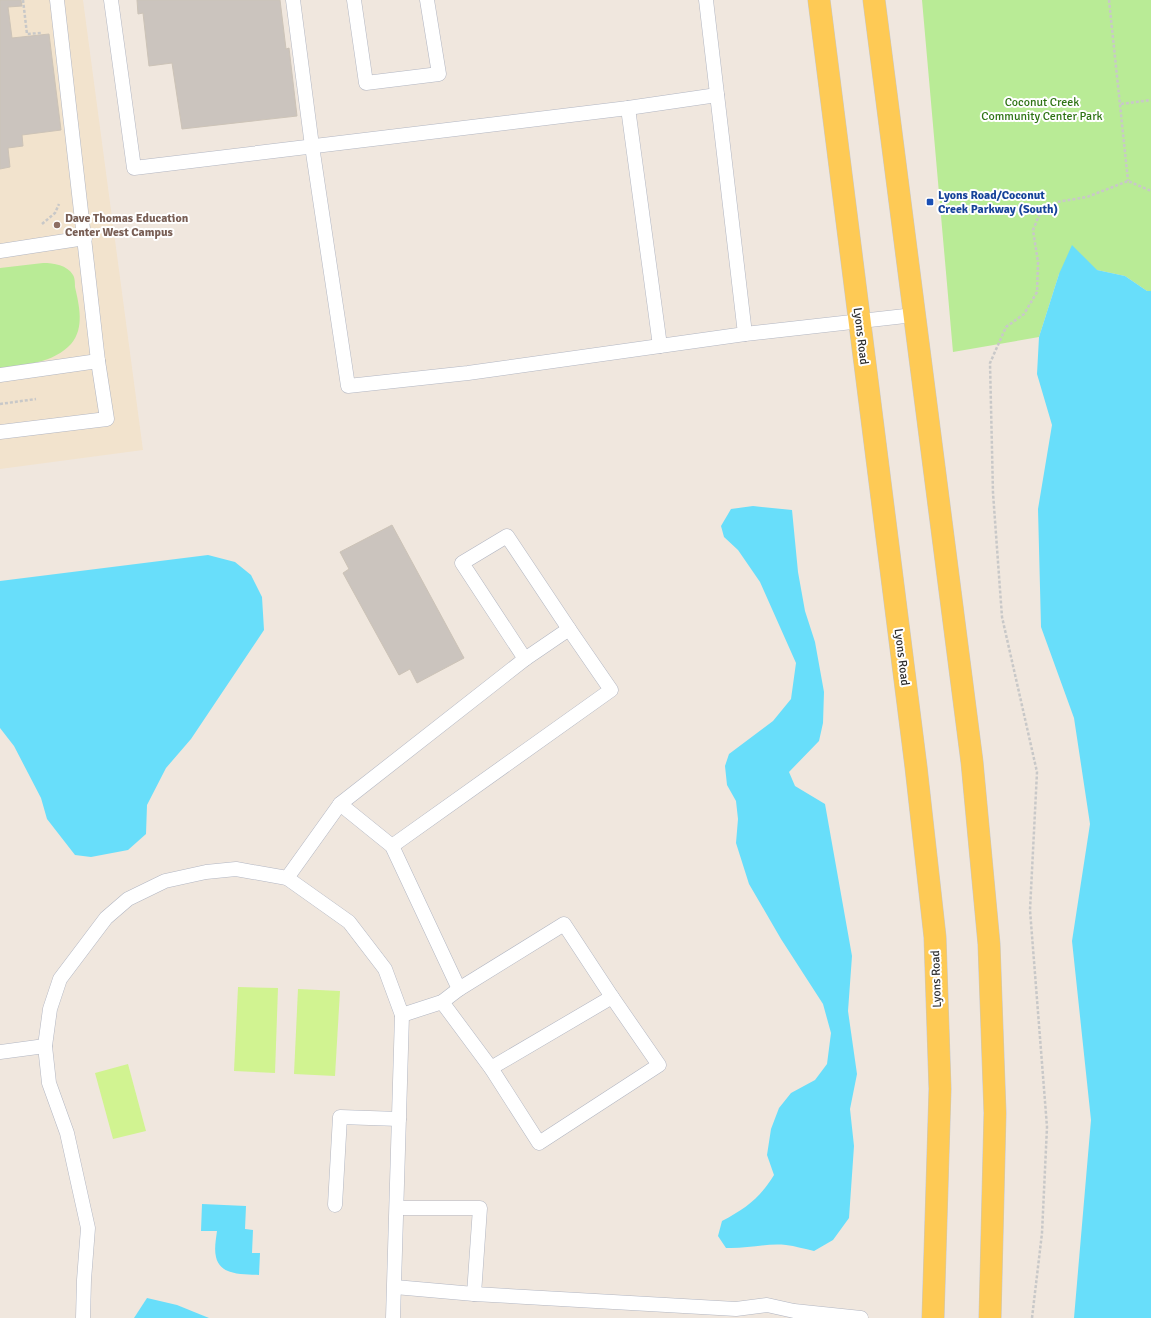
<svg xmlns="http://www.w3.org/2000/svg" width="1151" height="1318" font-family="Signika,sans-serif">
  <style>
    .education { fill: #f2e3cd }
    .green { fill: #b9eb96 }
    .pitch { fill: #d1f391 }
    .water { fill: #68defa }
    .building { fill: #cbc4be; stroke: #ccc3b7 }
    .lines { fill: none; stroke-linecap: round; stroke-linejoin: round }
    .service-casing { stroke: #b2b6c2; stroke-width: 15 }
    .primary-casing { stroke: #c8c8c8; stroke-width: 23 }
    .path { stroke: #c8c8c8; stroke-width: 2.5; stroke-dasharray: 3 2; stroke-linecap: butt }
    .service { stroke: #fff; stroke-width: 14 }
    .primary { stroke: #feca55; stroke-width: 22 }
    .transit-dot { fill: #1a4fb4; stroke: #fff; stroke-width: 1.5 }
    .education-dot { fill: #8d6e63; stroke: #fff; stroke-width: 1.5 }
    .labels { text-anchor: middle; stroke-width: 4; stroke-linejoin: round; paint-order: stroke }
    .park-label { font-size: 12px; fill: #2e7314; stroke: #fff }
    .transit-label { font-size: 12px; font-weight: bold; fill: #164399; stroke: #fff; text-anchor: start }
    .education-label { font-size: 12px; font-weight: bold; fill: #785e54; stroke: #fff; text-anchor: start }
    .street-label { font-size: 12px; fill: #2d2d2d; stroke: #fff }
  </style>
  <rect width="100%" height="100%" fill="#f0e7de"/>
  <!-- education -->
  <polygon class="education" points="0,0 83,0 143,450 0,469"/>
  <!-- green -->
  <g class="green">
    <polygon points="922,0 1151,0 1151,291 1147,291 1125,276 1097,270 1059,274 1039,337 953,352"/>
    <path d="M43,263C54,263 67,265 73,275C75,278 75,284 75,287C79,305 85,328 71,344C54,363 24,365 0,368V268Z"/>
  </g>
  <!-- pitch -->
  <g class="pitch">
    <polygon points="238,987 278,988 275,1073 234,1071"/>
    <polygon points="298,989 340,991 335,1076 294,1074"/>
    <polygon points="128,1064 146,1131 113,1139 95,1073"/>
  </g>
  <!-- water -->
  <g class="water">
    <polygon points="1072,245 1097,270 1125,276 1147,291 1151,291 1151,1318 1074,1318 1091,1120 1072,941 1090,824 1074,718 1041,627 1038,509 1052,425 1037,374 1039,337 1059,274"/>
    <path d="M753,506L792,510L798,572L805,611L815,642L824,692L823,723L819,741L789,772L795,786L825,804L852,956L848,1011L857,1074L850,1109L854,1146L849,1218L833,1240L814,1251C805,1249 795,1246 786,1245C765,1243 746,1249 726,1248L718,1236L722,1221C746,1208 759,1199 774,1175L767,1155L771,1129L779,1108L791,1093L815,1080L827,1064L831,1033L823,1004L781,939L749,884L736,843L738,819L736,801L727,785L725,766L729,754L773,721L791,699L796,663L760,582L738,550L724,537L721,526L731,509Z"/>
    <polygon points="208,555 235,562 251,575 262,597 264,630 191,739 166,768 147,805 146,834 128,850 91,857 75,855 47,819 41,798 14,746 0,728 0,581"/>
    <path d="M202,1204L246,1206L245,1229L253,1230L252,1253H260L259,1275C244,1274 220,1276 216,1257C214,1249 216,1239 217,1231H201Z"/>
    <polygon points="147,1298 177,1305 209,1318 134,1318"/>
  </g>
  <!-- building -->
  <g class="building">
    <polygon points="0,0 21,0 22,6 8,7 12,38 49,34 61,130 22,135 23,146 8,148 10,167 0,169"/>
    <polygon points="137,0 280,0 286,49 289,48 297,116 182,129 172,63 149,66 143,13 138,14"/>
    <polygon points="392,525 464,658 417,683 410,669 399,675 343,573 349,569 340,552"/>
  </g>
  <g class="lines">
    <defs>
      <g id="service">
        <polyline points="111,0 134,168 628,108 717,95"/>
        <polyline points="293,0 312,146 348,386 468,373 745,334 706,0"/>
        <polyline points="354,0 366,83 439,74 427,0"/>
        <polyline points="628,108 660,346"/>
        <polyline points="0,251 85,238"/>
        <polyline points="745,334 914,315"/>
        <polyline points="0,375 98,361"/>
        <polyline points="0,432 107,419 98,361 57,0"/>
        <polyline points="392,846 611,690 569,629 525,659"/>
        <polyline points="287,878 349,922 385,969 402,1015"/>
        <polyline points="459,989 564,924 612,997 491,1068"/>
        <polyline points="442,1002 491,1068 539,1143 659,1065 612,997"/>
        <polyline points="0,1052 45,1046"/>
        <polyline points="335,1205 340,1117 399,1119"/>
        <polyline points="397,1208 480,1208 474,1294"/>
        <polyline points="395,1287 474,1294 736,1309 767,1305 794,1311 861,1318"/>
        <polyline points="83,1318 84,1280 88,1228 67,1133 49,1083 45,1046 50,1009 60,979 106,918 128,899 165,881 206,872 236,869 287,878 340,804"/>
        <polyline points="393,1318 402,1015 442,1002 459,989 392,846 340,804 525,659 462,563 507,536 569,629"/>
      </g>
      <g id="primary">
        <polyline points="819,0 916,767 935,937 940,1089 933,1318"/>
        <polyline points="874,0 972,762 989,944 995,1113 990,1318"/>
      </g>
    </defs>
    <!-- service casing -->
    <use href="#service" class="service-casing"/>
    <!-- primary casing -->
    <use href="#primary" class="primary-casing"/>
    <!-- path -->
    <g class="path">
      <polyline points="23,0 27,34 41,33"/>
      <polyline points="1109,0 1128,181"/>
      <polyline points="1121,104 1151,100"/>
      <polyline points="42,224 55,213 59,204"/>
      <polyline points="0,404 36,399"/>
      <polyline points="1032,1318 1042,1233 1047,1127 1030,910 1037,772 1002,617 993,493 990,363 1006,327 1024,314 1037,292 1038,262 1033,230 1041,211 1057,202 1087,197 1128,181 1151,191"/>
    </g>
    <!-- service -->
    <use href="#service" class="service"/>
    <!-- primary -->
    <use href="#primary" class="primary"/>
  </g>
  <!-- markers -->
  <rect class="transit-dot" x="926" y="198" width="8" height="8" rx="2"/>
  <circle class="education-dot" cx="57" cy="225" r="4"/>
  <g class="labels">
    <!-- park labels -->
    <g class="park-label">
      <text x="1042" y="106">Coconut Creek<tspan x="1042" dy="14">Community Center Park</tspan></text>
    </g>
    <!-- transit labels -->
    <g class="transit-label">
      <text x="938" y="199">Lyons Road/Coconut<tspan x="938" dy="14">Creek Parkway (South)</tspan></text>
    </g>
    <!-- education labels -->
    <g class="education-label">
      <text x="65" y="222">Dave Thomas Education<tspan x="65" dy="14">Center West Campus</tspan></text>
    </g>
    <!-- street labels -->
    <g class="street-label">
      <text transform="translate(861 336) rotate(83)" y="4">Lyons Road</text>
      <text transform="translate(902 657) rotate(83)" y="4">Lyons Road</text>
      <text transform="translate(936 979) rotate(-92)" y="4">Lyons Road</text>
    </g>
  </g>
</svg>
